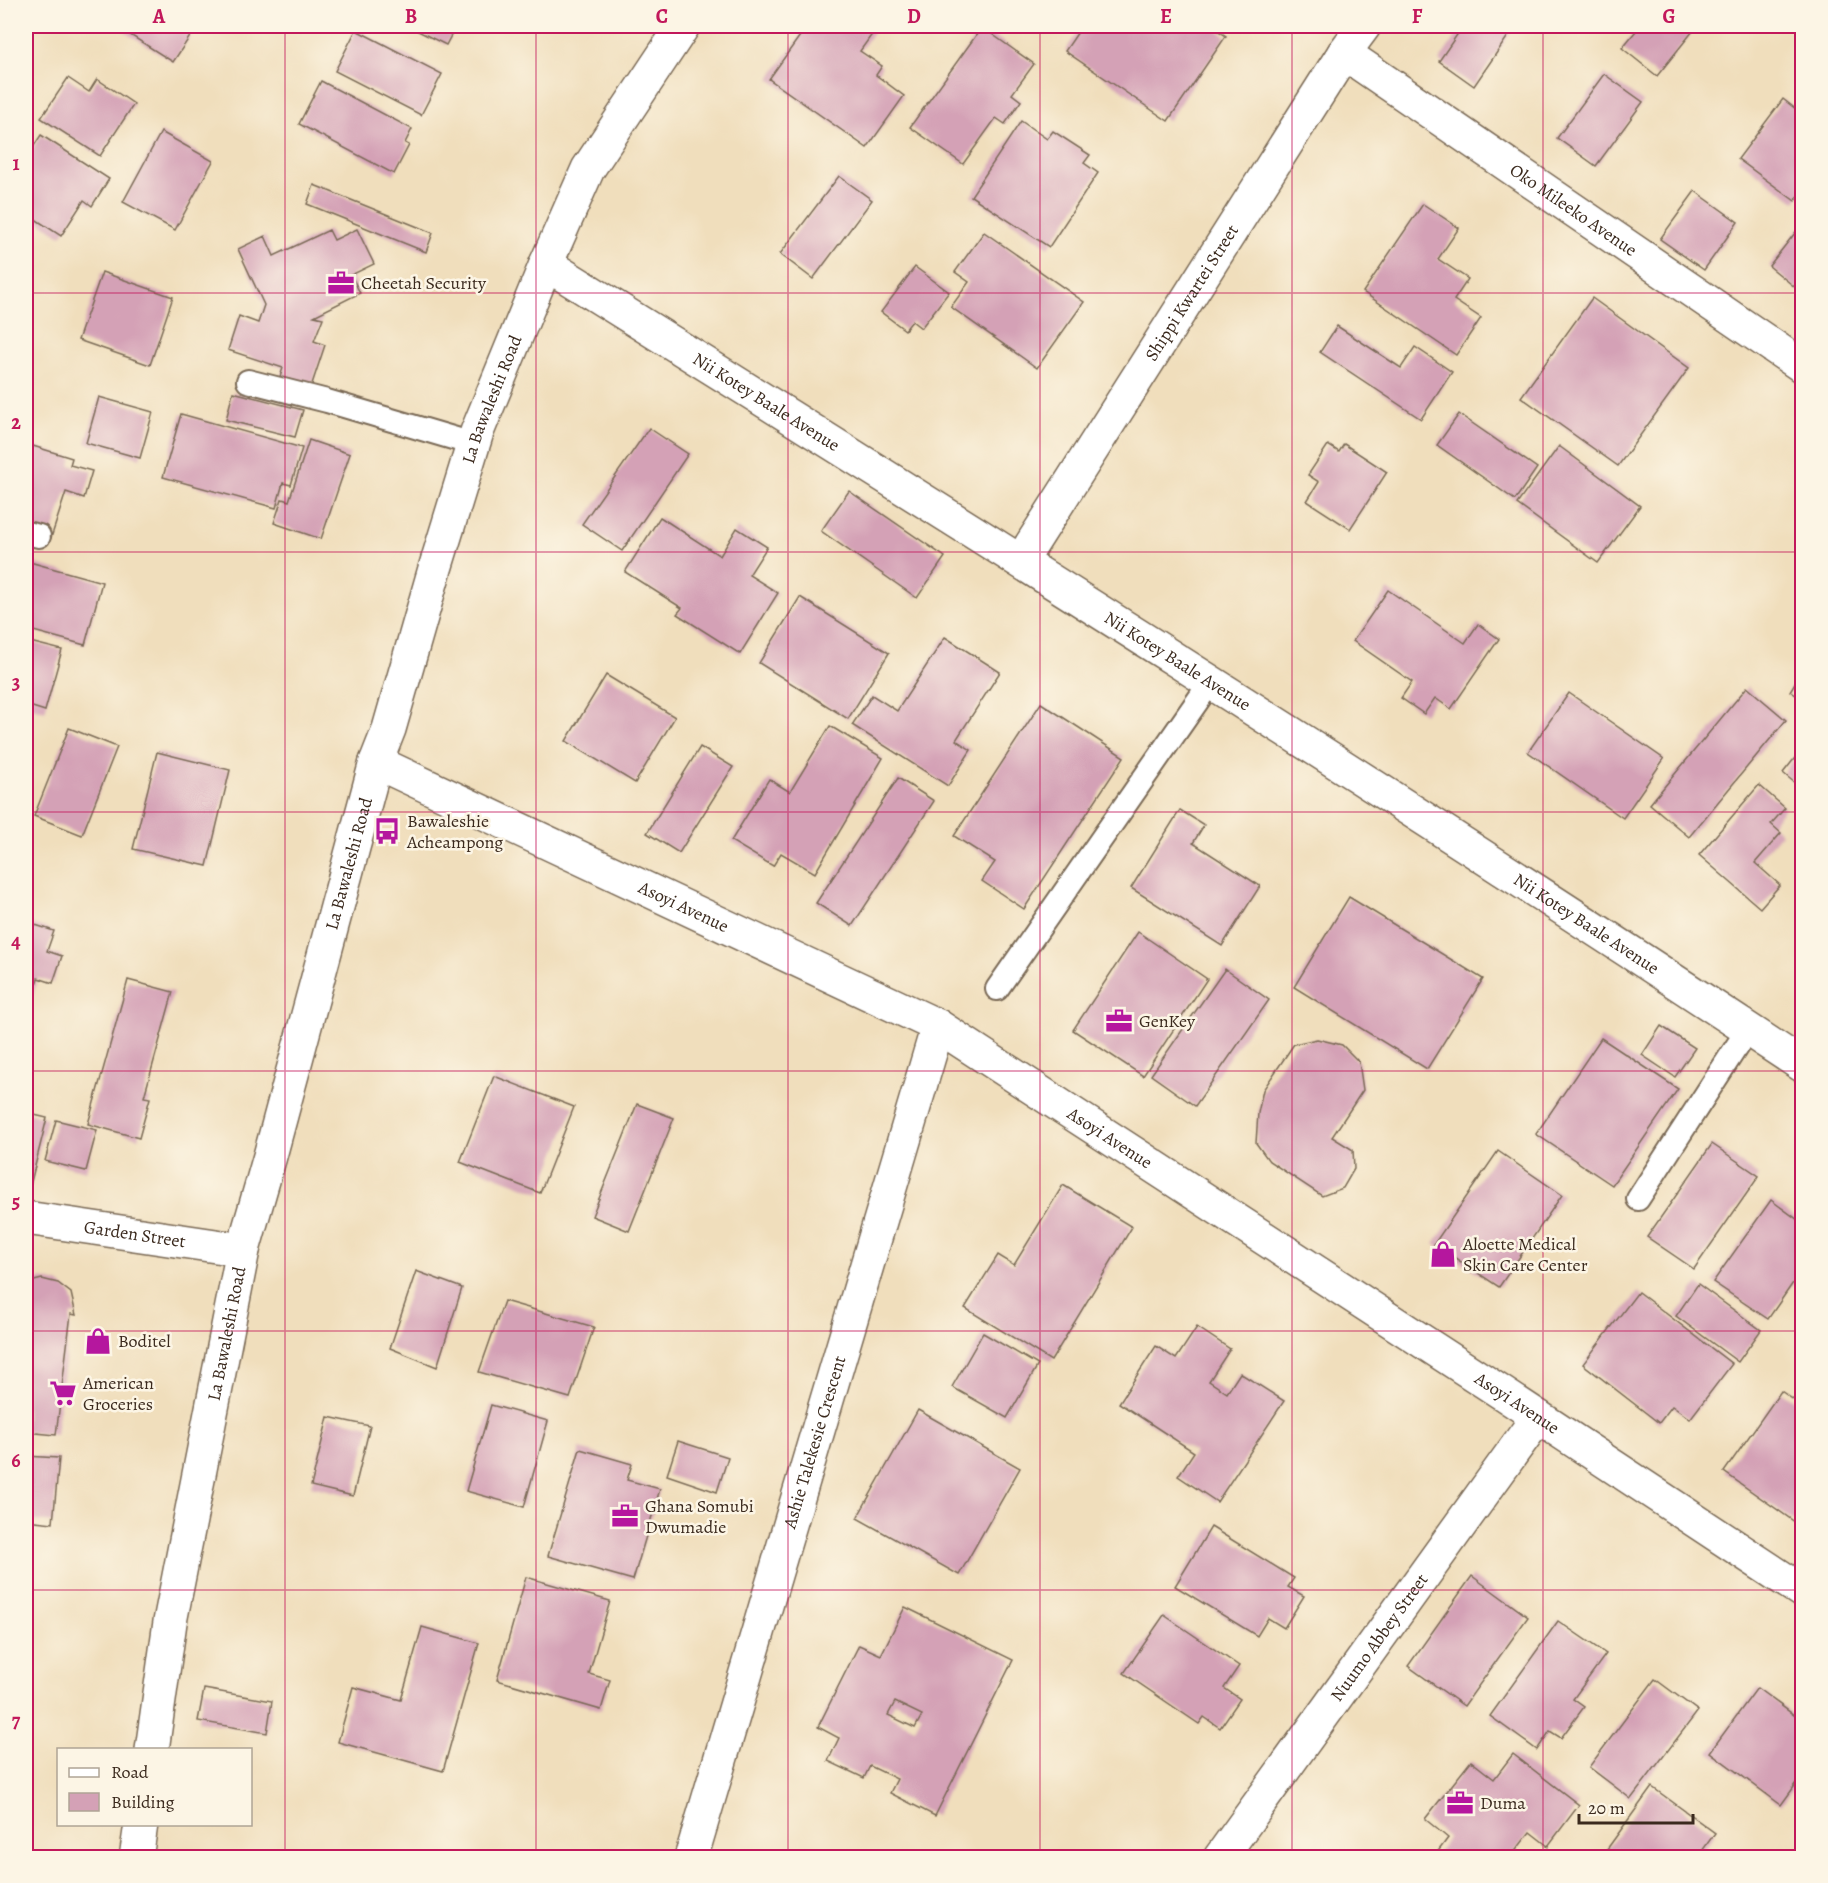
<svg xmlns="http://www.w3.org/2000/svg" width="1828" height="1883" font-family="Alegreya,serif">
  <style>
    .building { fill: #d4a1b6; fill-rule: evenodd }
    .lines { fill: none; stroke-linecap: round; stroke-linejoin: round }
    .lane-casing { stroke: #7a6955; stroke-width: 26 }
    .street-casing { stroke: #7a6955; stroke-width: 36 }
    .secondary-casing { stroke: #7a6955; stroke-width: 36 }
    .lane { stroke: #fff; stroke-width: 22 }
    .street { stroke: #fff; stroke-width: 33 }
    .secondary { stroke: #fff; stroke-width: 33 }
    .grid { fill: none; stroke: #c2185b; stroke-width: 1.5; stroke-opacity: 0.55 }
    .labels { text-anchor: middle; stroke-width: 5; stroke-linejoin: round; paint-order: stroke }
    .street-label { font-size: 18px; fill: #3b2a1e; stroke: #fcf5e5 }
    .poi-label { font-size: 18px; fill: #3b2a1e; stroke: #fcf5e5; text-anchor: start }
    .neatline { fill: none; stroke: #c2185b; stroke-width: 2 }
    .grid-label { font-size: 20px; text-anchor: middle; font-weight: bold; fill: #c2185b }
  </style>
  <rect width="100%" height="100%" fill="#fcf5e5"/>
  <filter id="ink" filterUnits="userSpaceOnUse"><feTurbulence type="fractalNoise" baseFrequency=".0167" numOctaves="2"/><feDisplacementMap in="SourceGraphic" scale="12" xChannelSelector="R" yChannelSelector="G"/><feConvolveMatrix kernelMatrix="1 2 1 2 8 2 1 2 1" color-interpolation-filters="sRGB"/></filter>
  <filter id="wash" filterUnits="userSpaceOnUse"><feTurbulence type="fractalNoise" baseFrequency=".008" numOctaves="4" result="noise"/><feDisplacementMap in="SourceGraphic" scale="24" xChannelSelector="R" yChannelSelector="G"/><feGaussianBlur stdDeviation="1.35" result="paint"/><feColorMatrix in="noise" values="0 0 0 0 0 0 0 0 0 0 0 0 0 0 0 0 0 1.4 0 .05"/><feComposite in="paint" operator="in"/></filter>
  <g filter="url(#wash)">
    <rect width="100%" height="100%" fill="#f0debc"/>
    <g id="blocks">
      <!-- building -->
      <g class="building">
        <polygon points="116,26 197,26 173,62"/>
        <polygon points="408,26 456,26 446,45"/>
        <polygon points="807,26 878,26 860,51 882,66 876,75 904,96 867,148 769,79"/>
        <polygon points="1082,26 1211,26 1226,36 1168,121 1065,51"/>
        <polygon points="1463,26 1515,26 1474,86 1439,61"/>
        <polygon points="1640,26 1697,26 1657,76 1622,48"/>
        <polygon points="982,27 1034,64 1012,94 1021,101 1005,124 996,118 963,164 910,127"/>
        <polygon points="356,30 442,74 421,115 335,71"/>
        <polygon points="1604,74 1643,102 1596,166 1557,138"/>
        <polygon points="68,78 89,92 97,79 134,104 100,156 41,118"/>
        <polygon points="321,81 412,129 405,143 409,145 394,174 299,124"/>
        <polygon points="1783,99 1802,114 1802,191 1795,201 1738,159"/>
        <polygon points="1021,121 1047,139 1053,131 1090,155 1084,163 1098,173 1049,247 971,196"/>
        <polygon points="161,132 213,161 175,230 123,202"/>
        <polygon points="41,135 109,179 92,206 84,200 61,236 26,213 26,158"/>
        <polygon points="839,176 872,200 813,279 780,254"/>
        <polygon points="314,185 433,233 426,252 307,204"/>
        <polygon points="1695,191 1738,222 1704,270 1660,239"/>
        <polygon points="1423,204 1459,228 1438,259 1468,279 1454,300 1481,318 1456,355 1363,292"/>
        <polygon points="1799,228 1802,231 1802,293 1769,266"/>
        <polygon points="357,229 374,264 351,275 360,293 314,316 323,318 314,341 325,345 310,390 279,380 283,368 228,350 239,316 258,323 264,305 238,249 265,236 274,256 329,230 334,240"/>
        <polygon points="984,232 1084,302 1037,368 951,307 969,282 955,272"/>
        <polygon points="915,267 949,292 921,328 912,321 905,330 881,312"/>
        <polygon points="102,272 173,297 150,365 78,340"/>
        <polygon points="1592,298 1689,368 1618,466 1521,397"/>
        <polygon points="1337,326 1401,368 1415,347 1452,372 1421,419 1320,352"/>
        <polygon points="233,392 303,410 295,437 226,420"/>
        <polygon points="99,397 153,412 140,458 86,443"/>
        <polygon points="181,414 302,448 291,485 283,483 276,508 163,477"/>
        <polygon points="1459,414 1537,468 1515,500 1437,445"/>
        <polygon points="649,428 688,454 622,551 582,524"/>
        <polygon points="309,440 350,454 321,539 274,523 282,499 289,501"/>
        <polygon points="1344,444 1387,472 1350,529 1307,501 1319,482 1308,475 1328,445 1339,452"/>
        <polygon points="33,446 72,458 70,465 92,471 84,498 66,492 51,538 26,529 26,471"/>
        <polygon points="1559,446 1640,506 1598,563 1517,504"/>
        <polygon points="849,491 945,557 917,598 821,531"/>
        <polygon points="660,517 720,556 737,528 767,547 749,575 778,593 740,654 677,614 682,608 625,572"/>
        <polygon points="26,561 102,582 85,645 26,629"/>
        <polygon points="1388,590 1465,643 1478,624 1499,639 1451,709 1435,698 1424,714 1401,698 1412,682 1353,641"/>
        <polygon points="800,597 889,653 848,719 759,663"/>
        <polygon points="945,637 1000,672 956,740 971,750 948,786 852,725 872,695 897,711"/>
        <polygon points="26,641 62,650 45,711 26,705"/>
        <polygon points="1802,671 1802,699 1790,691"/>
        <polygon points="606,675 675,717 635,783 566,741"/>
        <polygon points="1747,687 1786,720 1689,837 1650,804"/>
        <polygon points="1569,693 1664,759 1623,818 1528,752"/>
        <polygon points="1041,703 1124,757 1024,909 982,881 995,862 954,836"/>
        <polygon points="830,726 883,758 815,873 781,853 773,866 731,841 769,779 790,792"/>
        <polygon points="69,728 117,747 82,835 34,816"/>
        <polygon points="700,747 733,767 679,853 647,833"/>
        <polygon points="1802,749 1802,789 1783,773"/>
        <polygon points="157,752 230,770 207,866 133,849"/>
        <polygon points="898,778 934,801 852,926 816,903"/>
        <polygon points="1759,785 1785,808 1771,824 1781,833 1755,863 1780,885 1760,908 1699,855"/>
        <polygon points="1180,810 1204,825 1193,843 1260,886 1222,946 1131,888"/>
        <polygon points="1349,897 1483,979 1427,1069 1294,987"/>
        <polygon points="26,922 54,931 47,951 62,956 53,983 38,978 26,1017"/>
        <polygon points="1138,932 1207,979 1143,1076 1073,1030"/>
        <polygon points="1225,969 1269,1000 1195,1106 1151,1075"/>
        <polygon points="128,980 173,992 144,1097 150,1098 139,1138 88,1124"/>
        <polygon points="1661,1026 1695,1048 1675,1077 1642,1055"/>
        <polygon points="1601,1038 1678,1089 1612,1185 1536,1134"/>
        <polygon points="1317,1039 1342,1045 1359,1062 1363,1090 1332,1137 1353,1150 1354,1169 1343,1188 1322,1196 1269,1161 1256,1143 1258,1113 1263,1090 1294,1044"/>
        <polygon points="494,1076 574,1107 540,1193 460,1162"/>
        <polygon points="637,1104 674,1118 629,1231 592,1216"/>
        <polygon points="26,1113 47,1118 29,1190 26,1189"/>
        <polygon points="56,1120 97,1130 86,1171 45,1161"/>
        <polygon points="1712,1144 1759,1176 1694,1269 1647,1237"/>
        <polygon points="1498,1151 1562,1195 1499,1287 1434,1244"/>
        <polygon points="1063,1185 1132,1227 1051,1361 965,1308 998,1255 1014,1265"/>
        <polygon points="1771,1200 1802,1223 1802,1270 1768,1319 1713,1282"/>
        <polygon points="416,1271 462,1288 437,1367 390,1348"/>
        <polygon points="42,1279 58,1283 71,1293 76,1315 71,1314 56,1435 26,1432 26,1283"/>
        <polygon points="1698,1284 1761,1330 1738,1362 1676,1316"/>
        <polygon points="1638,1292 1732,1364 1690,1419 1672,1406 1659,1423 1583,1364"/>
        <polygon points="504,1301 594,1327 570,1398 479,1372"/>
        <polygon points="1197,1327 1230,1349 1209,1381 1227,1393 1240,1373 1284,1401 1217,1502 1178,1476 1194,1452 1119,1403 1156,1346 1176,1359"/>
        <polygon points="983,1333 1038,1365 1007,1418 952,1387"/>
        <polygon points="1781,1391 1802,1406 1802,1527 1724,1472"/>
        <polygon points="491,1405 548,1421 524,1507 466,1491"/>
        <polygon points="918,1410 1020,1468 959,1575 857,1518"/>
        <polygon points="328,1417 370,1426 353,1496 311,1486"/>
        <polygon points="678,1441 728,1457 717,1492 667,1475"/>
        <polygon points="580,1449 632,1464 627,1480 660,1489 633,1580 548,1556"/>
        <polygon points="26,1456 59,1458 53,1523 26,1520"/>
        <polygon points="1211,1527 1294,1578 1288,1587 1304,1596 1284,1628 1268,1618 1257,1636 1175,1586"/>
        <polygon points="1472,1576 1528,1617 1464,1706 1408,1666"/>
        <polygon points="526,1577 610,1601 589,1674 610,1680 601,1710 497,1680"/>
        <path d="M905,1607L1013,1660L935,1816L890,1793L897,1779L870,1766L864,1778L828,1761L839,1738L818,1727L859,1645L881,1655ZM895,1702L922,1715L915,1728L888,1715Z"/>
        <polygon points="1164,1615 1239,1666 1224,1688 1240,1699 1220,1728 1204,1717 1199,1724 1124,1673"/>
        <polygon points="1558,1621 1606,1654 1573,1699 1584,1707 1561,1738 1550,1731 1537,1750 1490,1716"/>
        <polygon points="422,1627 479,1643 443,1771 338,1742 353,1687 401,1700"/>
        <polygon points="1655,1679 1698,1711 1631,1799 1589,1767"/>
        <polygon points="1757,1688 1802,1721 1802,1776 1781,1805 1710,1752"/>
        <polygon points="204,1689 272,1701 267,1733 198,1721"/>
        <polygon points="1513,1754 1579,1805 1548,1846 1530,1832 1510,1858 1433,1858 1448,1838 1425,1819 1471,1761 1494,1779"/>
        <polygon points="1652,1787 1715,1833 1697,1858 1604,1858 1602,1856"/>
      </g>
    </g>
  </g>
  <g filter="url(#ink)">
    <use href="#blocks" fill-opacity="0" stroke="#7a6955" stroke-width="1.5"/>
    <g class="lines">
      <defs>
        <g id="lane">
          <polyline points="248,381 327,401 473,444"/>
          <polyline points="26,533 39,536"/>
          <polyline points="997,989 1210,683"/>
          <polyline points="1638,1199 1748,1029"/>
        </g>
        <g id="street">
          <path id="s1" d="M1344,53L1802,366"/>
          <path id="s2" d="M1021,561L1344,53L1364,26"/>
          <path id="s3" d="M376,762L938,1026L1502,1393L1802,1591"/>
          <path id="s4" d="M26,1218L243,1250"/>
          <path id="s5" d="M691,1858L938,1026"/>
          <path id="s6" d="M1220,1858L1538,1417"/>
        </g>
        <g id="secondary">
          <path id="s7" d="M546,264C967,527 1388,791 1802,1065"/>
          <path id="s8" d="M152,1750L170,1622L243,1250L270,1156L376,762L389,729L434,572L477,432L546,264L588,169L683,26"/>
          <polyline points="136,1858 141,1824"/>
        </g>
      </defs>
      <!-- lane casing -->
      <use href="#lane" class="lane-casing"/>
      <!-- street casing -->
      <use href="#street" class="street-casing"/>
      <!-- secondary casing -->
      <use href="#secondary" class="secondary-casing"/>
      <!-- lane -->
      <use href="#lane" class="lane"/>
      <!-- street -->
      <use href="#street" class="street"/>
      <!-- secondary -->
      <use href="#secondary" class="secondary"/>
    </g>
  </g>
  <!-- grid -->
  <path class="grid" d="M285,26V1858M536,26V1858M788,26V1858M1040,26V1858M1292,26V1858M1543,26V1858M26,293H1802M26,552H1802M26,812H1802M26,1071H1802M26,1331H1802M26,1590H1802"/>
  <!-- icons -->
  <defs>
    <symbol id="office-bare" viewBox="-9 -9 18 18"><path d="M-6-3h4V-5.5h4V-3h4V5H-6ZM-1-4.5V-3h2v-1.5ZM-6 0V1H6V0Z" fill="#b5179e" stroke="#fcf5e5" stroke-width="2.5" paint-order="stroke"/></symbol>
    <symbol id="bus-bare" viewBox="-9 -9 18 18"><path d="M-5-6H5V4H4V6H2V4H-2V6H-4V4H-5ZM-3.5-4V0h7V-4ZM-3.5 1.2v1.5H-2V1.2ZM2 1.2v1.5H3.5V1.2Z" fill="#b5179e" stroke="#fcf5e5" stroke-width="2.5" paint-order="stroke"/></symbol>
    <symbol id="shop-bare" viewBox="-9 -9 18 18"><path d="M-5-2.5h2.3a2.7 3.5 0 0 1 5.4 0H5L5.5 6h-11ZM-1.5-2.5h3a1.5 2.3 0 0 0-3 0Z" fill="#b5179e" stroke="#fcf5e5" stroke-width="2.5" paint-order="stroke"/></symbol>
    <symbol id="supermarket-bare" viewBox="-9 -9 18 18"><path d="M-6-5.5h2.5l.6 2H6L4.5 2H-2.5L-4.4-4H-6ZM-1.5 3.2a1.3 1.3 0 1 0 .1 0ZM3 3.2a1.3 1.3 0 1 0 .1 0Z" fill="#b5179e" stroke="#fcf5e5" stroke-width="2.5" paint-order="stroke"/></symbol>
  </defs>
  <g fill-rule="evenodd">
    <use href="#office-bare" x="322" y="264" width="38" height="38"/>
    <use href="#bus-bare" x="368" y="812" width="38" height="38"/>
    <use href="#office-bare" x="1100" y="1002" width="38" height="38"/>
    <use href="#shop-bare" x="1424" y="1235" width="38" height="38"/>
    <use href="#shop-bare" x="79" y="1322" width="38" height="38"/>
    <use href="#supermarket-bare" x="44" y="1374" width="38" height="38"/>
    <use href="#office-bare" x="606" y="1497" width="38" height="38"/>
    <use href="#office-bare" x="1441" y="1784" width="38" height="38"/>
  </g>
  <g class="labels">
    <!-- street labels -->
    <g class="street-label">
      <text dy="6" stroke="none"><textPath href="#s1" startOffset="278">Oko Mileeko Avenue</textPath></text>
      <text dy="6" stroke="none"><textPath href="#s2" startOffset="318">Shippi Kwartei Street</textPath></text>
      <text dy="6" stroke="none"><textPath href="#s8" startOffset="1395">La Bawaleshi Road</textPath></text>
      <text dy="6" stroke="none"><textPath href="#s7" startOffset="260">Nii Kotey Baale Avenue</textPath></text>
      <text dy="6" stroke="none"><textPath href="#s7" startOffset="746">Nii Kotey Baale Avenue</textPath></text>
      <text dy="6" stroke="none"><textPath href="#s8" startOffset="909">La Bawaleshi Road</textPath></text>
      <text dy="6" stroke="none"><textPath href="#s3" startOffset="340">Asoyi Avenue</textPath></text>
      <text dy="6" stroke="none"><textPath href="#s7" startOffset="1232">Nii Kotey Baale Avenue</textPath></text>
      <text dy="6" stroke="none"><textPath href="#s3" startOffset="826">Asoyi Avenue</textPath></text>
      <text dy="6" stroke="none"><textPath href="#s4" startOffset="110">Garden Street</textPath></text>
      <text dy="6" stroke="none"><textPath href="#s8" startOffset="423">La Bawaleshi Road</textPath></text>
      <text dy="6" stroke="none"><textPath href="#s3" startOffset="1312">Asoyi Avenue</textPath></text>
      <text dy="6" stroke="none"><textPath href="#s5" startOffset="434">Ashie Talekesie Crescent</textPath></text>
      <text dy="6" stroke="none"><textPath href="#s6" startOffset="272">Nuumo Abbey Street</textPath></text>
    </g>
    <!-- poi labels -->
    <g class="poi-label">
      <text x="361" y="289">Cheetah Security</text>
      <text x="407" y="827">Bawaleshie<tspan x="407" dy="21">Acheampong</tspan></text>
      <text x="1139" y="1027">GenKey</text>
      <text x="1463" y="1250">Aloette Medical<tspan x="1463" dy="21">Skin Care Center</tspan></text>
      <text x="118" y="1347">Boditel</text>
      <text x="83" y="1389">American<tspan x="83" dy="21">Groceries</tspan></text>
      <text x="645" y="1512">Ghana Somubi<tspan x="645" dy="21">Dwumadie</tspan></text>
      <text x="1480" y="1809">Duma</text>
    </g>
  </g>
  <!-- margin -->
  <rect width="1828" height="1883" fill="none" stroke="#fcf5e5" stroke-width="66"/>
  <!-- legend -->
  <rect x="57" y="1748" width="195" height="78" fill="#fcf5e5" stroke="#afa495" stroke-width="1.5"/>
  <rect x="69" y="1768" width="30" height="9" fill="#ffffff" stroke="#afa495" stroke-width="1.5"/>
  <text x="111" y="1778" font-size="18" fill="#3b2a1e">Road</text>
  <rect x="69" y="1793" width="30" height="18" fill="#d4a1b6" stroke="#afa495" stroke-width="1.5"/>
  <text x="111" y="1808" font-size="18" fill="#3b2a1e">Building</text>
  <!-- scale -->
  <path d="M1579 1814v9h114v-9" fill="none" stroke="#3b2a1e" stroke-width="3"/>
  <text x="1588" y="1814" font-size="18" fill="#3b2a1e" stroke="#fcf5e5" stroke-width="4.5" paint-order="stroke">20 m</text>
  <rect x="33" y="33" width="1762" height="1817" class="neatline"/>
  <g class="grid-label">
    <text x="159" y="23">A</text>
    <text x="411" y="23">B</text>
    <text x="662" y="23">C</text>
    <text x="914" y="23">D</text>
    <text x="1166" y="23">E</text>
    <text x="1417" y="23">F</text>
    <text x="1669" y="23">G</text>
    <text x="16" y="170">1</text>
    <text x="16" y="429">2</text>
    <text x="16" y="689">3</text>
    <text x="16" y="948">4</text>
    <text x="16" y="1208">5</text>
    <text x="16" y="1467">6</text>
    <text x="16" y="1727">7</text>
  </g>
</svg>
